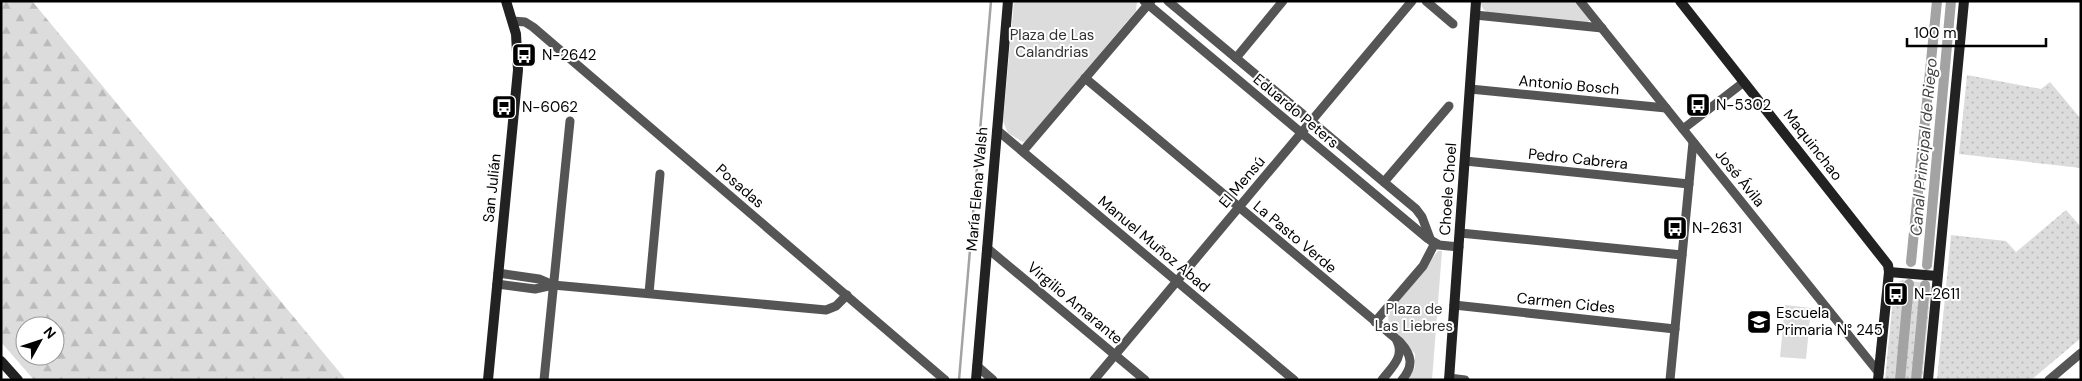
<svg xmlns="http://www.w3.org/2000/svg" width="2082" height="381" font-family="'DM Sans',sans-serif">
  <style>
    .grass { fill: url(#grass-dots) }
    .forest { fill: url(#forest-firs); fill-rule: evenodd }
    .park { fill: #dcdcdc }
    .lines { fill: none; stroke-linecap: round; stroke-linejoin: round }
    .stream { stroke: #a3a3a3; stroke-width: 2.5 }
    .canal { stroke: #a3a3a3; stroke-width: 10 }
    .street { stroke: #555; stroke-width: 9 }
    .secondary { stroke: #222; stroke-width: 10 }
    .labels { text-anchor: middle; stroke-width: 4; stroke-linejoin: round; paint-order: stroke }
    .park-label { font-size: 15px; fill: #333; stroke: #fff }
    .poi-label { font-size: 15px; fill: #000; stroke: #fff; text-anchor: start }
    .street-label { font-size: 15px; fill: #000; stroke: #fff }
    .water-label { font-size: 16px; font-style: italic; fill: #444; stroke: #fff }
  </style>
  <defs>
    <pattern id="grass-dots" width="8" height="8" patternUnits="userSpaceOnUse" patternTransform="scale(1.25)"><rect width="8" height="8" fill="#dcdcdc"/><path d="M2 2h.1M6 6h.1" fill="none" stroke="#bbb" stroke-width="1.8" stroke-linecap="round"/></pattern>
    <pattern id="forest-firs" width="22" height="20" patternUnits="userSpaceOnUse" patternTransform="scale(1.25)"><rect width="22" height="20" fill="#dcdcdc"/><path d="M5 1l3.5 6h-7zM16 11l3.5 6h-7z" fill="#bbb"/></pattern>
  </defs>
  <rect width="100%" height="100%" fill="#fff"/>
  <!-- grass -->
  <g class="grass">
    <polygon points="1967,75 2041,89 2050,82 2081,119 2081,168 1959,154"/>
    <polygon points="2066,210 2081,227 2081,338 2031,380 1937,380 1951,235 2006,241 2016,252"/>
    <polygon points="1902,280 1927,283 1931,287 1922,380 1885,380 1894,288 1896,283"/>
  </g>
  <!-- forest -->
  <path class="forest" d="M1,1H32L346,380H34L1,342ZM25,326H55V356H25Z"/>
  <!-- park -->
  <g class="park">
    <polygon points="1014,1 1137,1 1136,11 1026,141 1023,142 1008,133 1003,121"/>
    <polygon points="1480,1 1578,1 1590,20 1587,23 1488,13 1483,9"/>
    <polygon points="1438,251 1442,251 1432,380 1406,380 1415,367 1415,354 1389,324 1388,315"/>
    <polygon points="1785,305 1811,308 1806,359 1780,357"/>
  </g>
  <g class="lines">
    <!-- stream -->
    <polyline class="stream" points="959,380 991,1"/>
    <!-- canal -->
    <g class="canal">
      <polyline points="1911,262 1937,1"/>
      <polyline points="1927,265 1951,1"/>
      <polyline points="1900,380 1909,284"/>
      <polyline points="1916,380 1925,285"/>
    </g>
    <!-- street -->
    <g class="street">
      <polyline points="1144,1 1427,238 1439,245 1459,247"/>
      <polyline points="1168,1 1416,209 1422,217 1431,241"/>
      <polyline points="1426,1 1453,24"/>
      <polyline points="1580,1 1879,373"/>
      <polyline points="1475,15 1602,28"/>
      <polyline points="513,21 525,22 533,27 945,380"/>
      <polyline points="1236,58 1283,1"/>
      <path d="M1085,78L1400,342C1412,355 1414,366 1402,380"/>
      <polyline points="1470,89 1666,108"/>
      <polyline points="1683,129 1744,82"/>
      <polyline points="997,130 1294,380"/>
      <polyline points="1023,151 1151,1"/>
      <polyline points="1465,161 1689,184"/>
      <polyline points="1384,182 1449,106"/>
      <polyline points="1460,233 1682,255"/>
      <polyline points="987,248 1145,380"/>
      <polyline points="498,273 539,279 553,285 826,310 836,306 847,295"/>
      <polyline points="497,284 535,289 553,285"/>
      <polyline points="649,293 660,174"/>
      <polyline points="1454,305 1675,329"/>
      <polyline points="1375,322 1423,266 1435,243"/>
      <polyline points="977,366 993,380"/>
      <polyline points="1449,378 1465,380"/>
      <polyline points="544,380 570,121"/>
      <polyline points="1094,380 1412,1"/>
      <path d="M1382,380C1391,368 1405,357 1397,341"/>
      <polyline points="1670,380 1693,142"/>
      <polyline points="2049,380 2081,353"/>
    </g>
    <!-- secondary -->
    <g class="secondary">
      <polyline points="1680,1 1888,265 1889,272 1878,380"/>
      <polyline points="1889,272 1937,276"/>
      <polyline points="1,361 18,380"/>
      <polyline points="488,380 518,70 516,34 506,1"/>
      <polyline points="976,380 1008,1"/>
      <polyline points="1449,380 1476,1"/>
      <polyline points="1928,380 1964,1"/>
    </g>
  </g>
  <!-- icons -->
  <defs>
    <symbol id="bus-square" viewBox="-11 -11 22 22"><rect x="-9" y="-9" width="18" height="18" rx="4" fill="#000" stroke="#fff"/><path d="M-5-6H5V4H4V6H2V4H-2V6H-4V4H-5ZM-3.5-4V0h7V-4ZM-3.5 1.2v1.5H-2V1.2ZM2 1.2v1.5H3.5V1.2Z" fill="#fff"/></symbol>
    <symbol id="school-square" viewBox="-11 -11 22 22"><rect x="-9" y="-9" width="18" height="18" rx="4" fill="#000" stroke="#fff"/><path d="M0-5L7-2L0 1L-7-2ZM-4 1L0 2.5L4 1V4Q0 6-4 4Z" fill="#fff"/></symbol>
  </defs>
  <g fill-rule="evenodd">
    <use href="#bus-square" x="510" y="41" width="28" height="28"/>
    <use href="#bus-square" x="1684" y="91" width="28" height="28"/>
    <use href="#bus-square" x="490" y="93" width="28" height="28"/>
    <use href="#bus-square" x="1661" y="214" width="28" height="28"/>
    <use href="#bus-square" x="1882" y="280" width="28" height="28"/>
    <use href="#school-square" x="1745" y="308" width="28" height="28"/>
  </g>
  <g class="labels">
    <!-- park labels -->
    <g class="park-label">
      <text x="1052" y="40">Plaza de Las<tspan x="1052" dy="17">Calandrias</tspan></text>
      <text x="1414" y="314">Plaza de<tspan x="1414" dy="17">Las Liebres</tspan></text>
    </g>
    <!-- poi labels -->
    <g class="poi-label">
      <text x="542" y="60">N-2642</text>
      <text x="1716" y="110">N-5302</text>
      <text x="522" y="112">N-6062</text>
      <text x="1692" y="233">N-2631</text>
      <text x="1914" y="299">N-2611</text>
      <text x="1776" y="318">Escuela<tspan x="1776" dy="17">Primaria N° 245</tspan></text>
    </g>
    <!-- street labels -->
    <g class="street-label">
      <text transform="translate(1569 85) rotate(5)" y="5">Antonio Bosch</text>
      <text transform="translate(1296 111) rotate(40)" y="5">Eduardo Peters</text>
      <text transform="translate(1813 145) rotate(52)" y="5">Maquinchao</text>
      <text transform="translate(1578 159) rotate(6)" y="5">Pedro Cabrera</text>
      <text transform="translate(1740 178) rotate(51)" y="5">José Ávila</text>
      <text transform="translate(1242 182) rotate(-50)" y="5">El Mensú</text>
      <text transform="translate(740 186) rotate(41)" y="5">Posadas</text>
      <text transform="translate(492 188) rotate(-84)" y="5">San Julián</text>
      <text transform="translate(977 189) rotate(-85)" y="5">María Elena Walsh</text>
      <text transform="translate(1448 189) rotate(-86)" y="5">Choele Choel</text>
      <text transform="translate(1295 237) rotate(40)" y="5">La Pasto Verde</text>
      <text transform="translate(1154 244) rotate(40)" y="5">Manuel Muñoz Abad</text>
      <text transform="translate(1075 303) rotate(40)" y="5">Virgilio Amarante</text>
      <text transform="translate(1566 303) rotate(6)" y="5">Carmen Cides</text>
    </g>
    <!-- water labels -->
    <g class="water-label">
      <text transform="translate(1923 147) rotate(-85)" y="6">Canal Principal de Riego</text>
    </g>
  </g>
  <!-- border -->
  <rect width="2082" height="381" fill="none" stroke="#000000" stroke-width="5"/>
  <!-- north arrow -->
  <g transform="translate(40 341) rotate(50)"><circle r="24" fill="#ffffff" stroke="#999999"/>
  <path d="M0-4L9 19L0 12L-9 19Z" fill="#000000"/>
  <text y="-8" font-size="14" font-weight="bold" text-anchor="middle" fill="#000000">N</text>
  </g>
  <!-- scale -->
  <path d="M1907 38v8h139v-8" fill="none" stroke="#000000" stroke-width="2.5"/>
  <text x="1914" y="38" font-size="15" fill="#000000" stroke="#ffffff" stroke-width="4" paint-order="stroke">100 m</text>
</svg>
